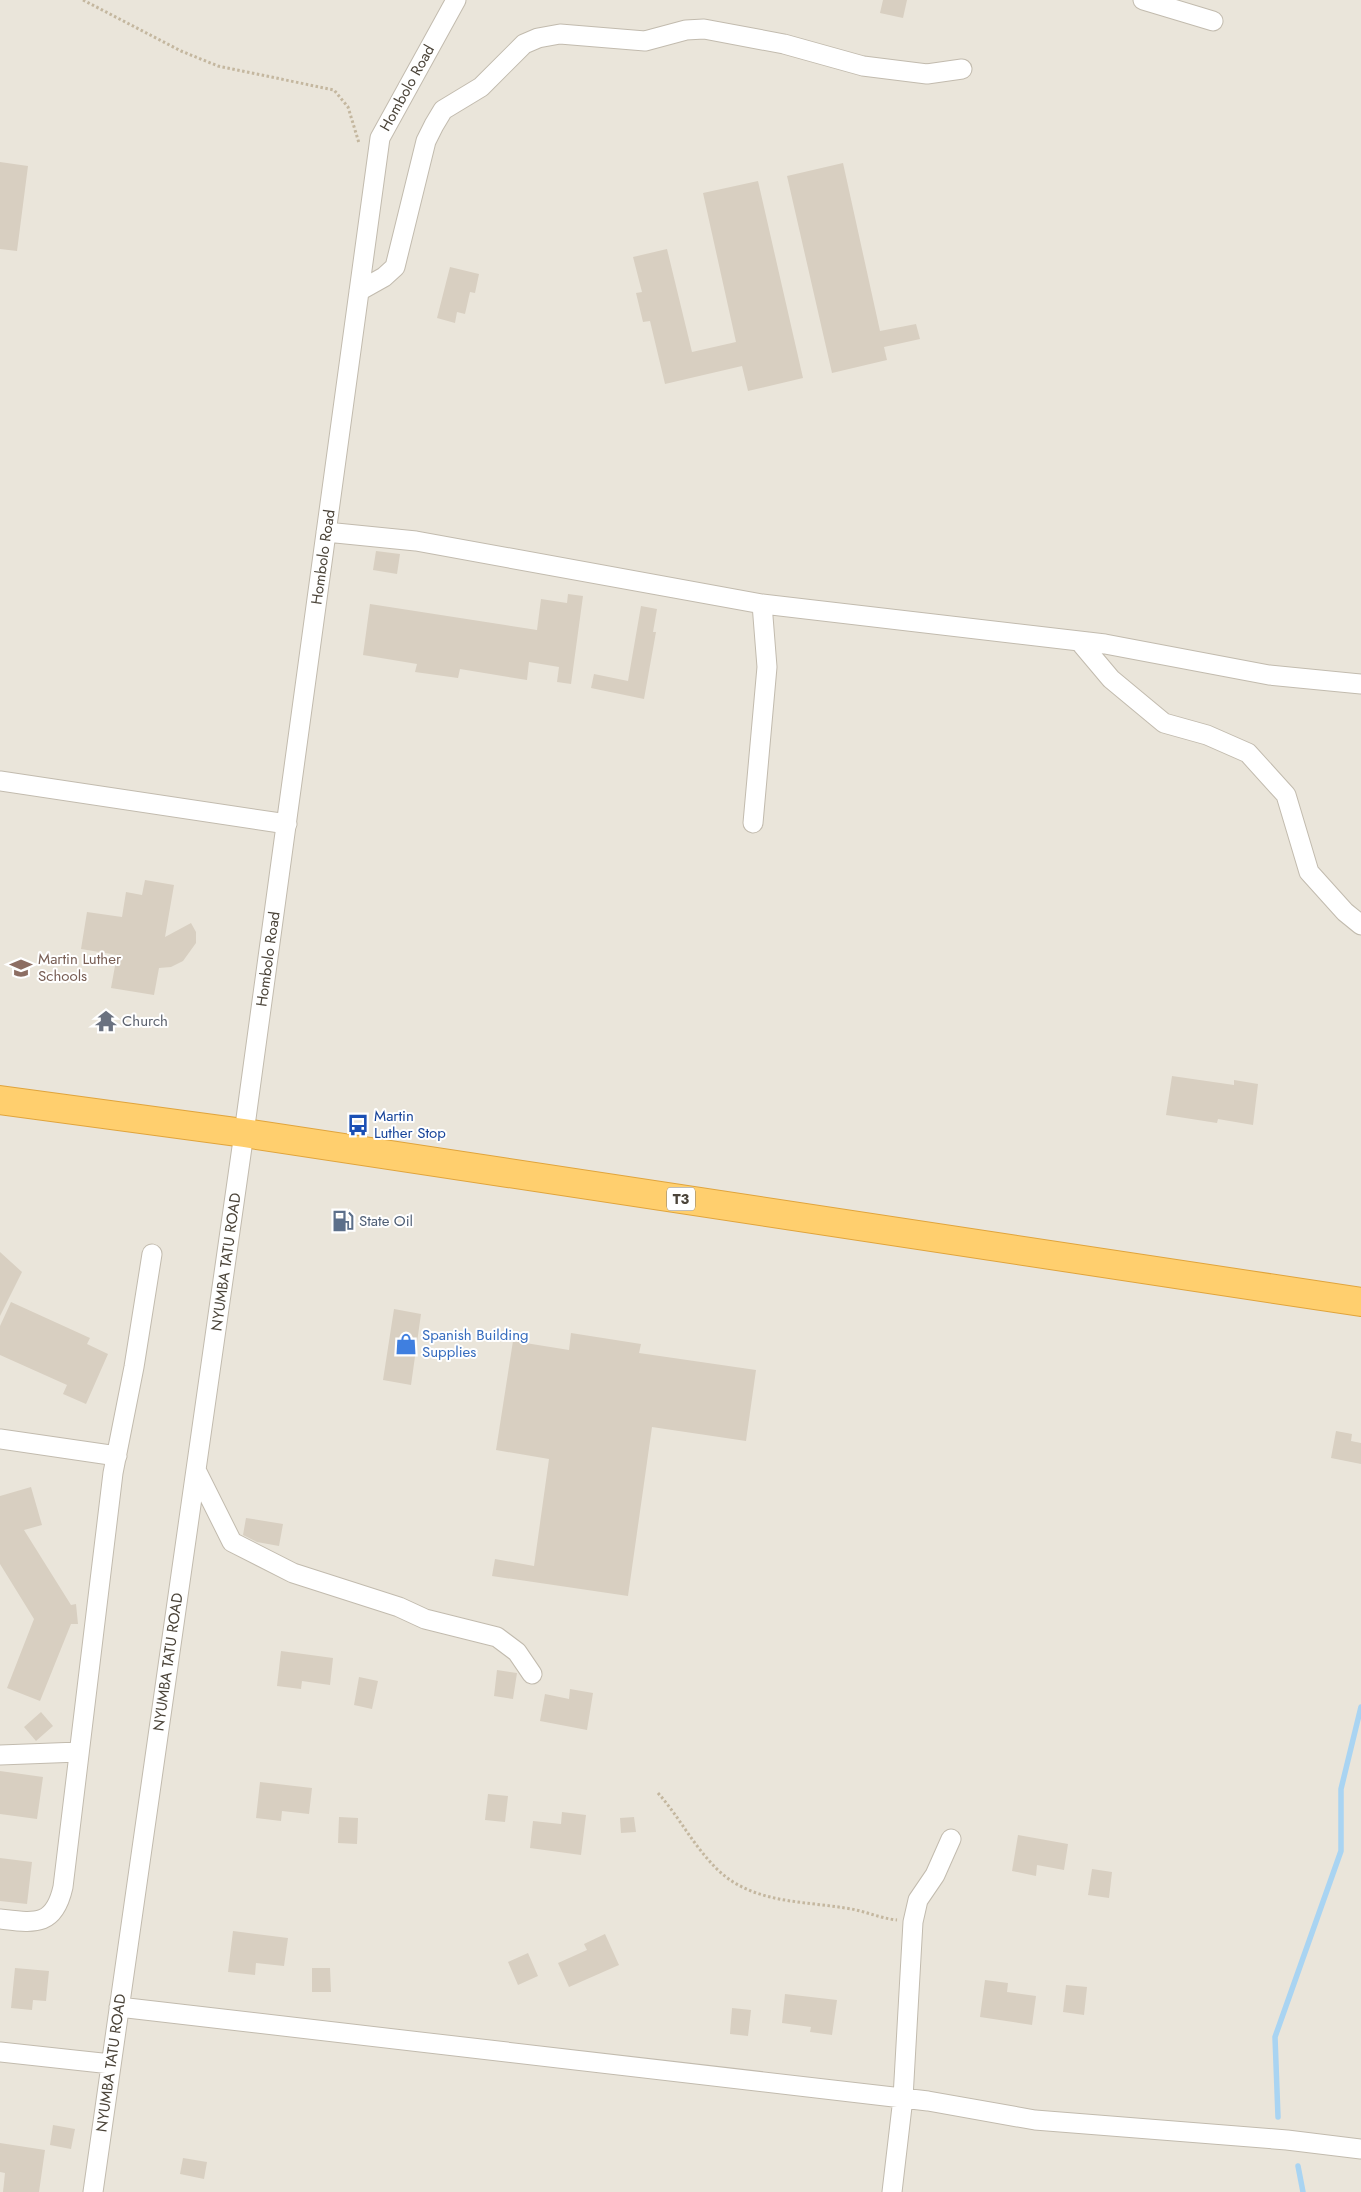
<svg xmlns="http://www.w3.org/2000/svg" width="1361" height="2192" font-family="Jost,sans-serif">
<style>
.residential{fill:#eae5da}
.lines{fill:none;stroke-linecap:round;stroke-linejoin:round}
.stream{stroke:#a9d4f2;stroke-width:5.5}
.building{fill:#d8cfc1}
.minor-casing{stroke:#c2bbae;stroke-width:21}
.highway-casing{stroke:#e0a43c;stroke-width:30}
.path{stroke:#c4b79f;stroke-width:3;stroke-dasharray:2.5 2.5;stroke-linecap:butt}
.minor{stroke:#fff;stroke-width:19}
.highway{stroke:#ffcf6e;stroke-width:28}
.labels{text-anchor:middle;stroke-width:4;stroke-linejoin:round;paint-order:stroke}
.shield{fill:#fff;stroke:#817c74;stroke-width:1}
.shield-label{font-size:14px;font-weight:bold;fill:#4b4439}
.street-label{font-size:15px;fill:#4b4439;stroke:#fff}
.education-label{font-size:15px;fill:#785e54;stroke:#fff;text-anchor:start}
.worship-label{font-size:15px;fill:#5b616d;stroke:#fff;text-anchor:start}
.transit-label{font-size:15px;fill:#164399;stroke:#fff;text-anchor:start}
.service-label{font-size:15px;fill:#4e5e75;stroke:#fff;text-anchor:start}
.shop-label{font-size:15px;fill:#366cbe;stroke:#fff;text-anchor:start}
</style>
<rect width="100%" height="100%" fill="#f6f3ec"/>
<path class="residential" d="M0 0H1361V2192H0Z"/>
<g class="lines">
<path class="stream" d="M1278 2117 1275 2037 1341 1851V1789L1361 1707
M1298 2166 1303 2192"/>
</g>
<path class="building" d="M883 0H907L903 18 880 13Z
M0 162 28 166 17 251 0 249Z
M843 163 880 331 916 324 920 339 884 347 887 360 832 373 787 176Z
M758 181 803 378 748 391 742 366 665 384 650 321 643 322 636 293 642 292 633 257 667 249 692 352 736 342 703 193Z
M450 267 479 274 475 293 470 292 465 314 457 312 455 323 437 318Z
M376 551 400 554 397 574 373 570Z
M568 594 583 596 571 684 557 682 559 667 529 662 527 680 460 669 458 678 415 672 417 664 363 655 370 604 537 630 541 599 567 603Z
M641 606 657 609 653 632H656L644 699 591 688 594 674 628 681Z
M145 880 174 885 165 937 191 923 196 932V943L183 961 171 967 159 968 154 995 111 988 117 955 81 949 87 912 122 917 126 892 142 895Z
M1172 1076 1234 1085V1080L1258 1084 1253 1125 1218 1119 1217 1123 1166 1115Z
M0 1252 22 1272 0 1316Z
M11 1302 90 1338 87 1344 108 1354 86 1404 63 1394 67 1385 0 1355V1326Z
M394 1309 421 1314 411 1385 383 1380Z
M571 1333 641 1344 639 1353 756 1370 746 1441 652 1427 628 1596 492 1576 495 1559 534 1566 549 1459 496 1450 513 1341 569 1350Z
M1336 1431 1352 1434 1351 1441 1361 1443V1464L1331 1458Z
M31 1487 42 1525 24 1530 71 1605 76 1604 78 1624H71L40 1701 7 1688 34 1619 0 1564V1496Z
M246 1518 283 1524 279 1546 257 1542 243 1535Z
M281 1651 333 1658 330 1685 302 1681 301 1689 277 1686Z
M497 1670 517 1673 513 1699 494 1696Z
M359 1677 378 1681 372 1709 354 1705Z
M570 1689 593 1693 587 1730 540 1721 545 1694 569 1699Z
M41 1712 53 1726 36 1741 24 1727Z
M0 1771 43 1777 37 1819 0 1814Z
M260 1782 312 1788 309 1814 282 1811 281 1821 256 1818Z
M488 1794 508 1796 505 1822 485 1820Z
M562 1812 586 1815 581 1855 530 1848 533 1821 561 1824Z
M339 1817 358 1818 357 1844 338 1843Z
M634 1817 636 1832 621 1833 620 1818Z
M1018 1835 1068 1844 1064 1870 1037 1865 1036 1876 1012 1871Z
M0 1858 32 1862 27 1904 0 1901Z
M1092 1869 1112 1872 1109 1898 1088 1895Z
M233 1931 288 1938 284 1966 256 1963 255 1975 228 1972Z
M605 1934 619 1965 569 1987 558 1963 587 1950 584 1944Z
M528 1953 538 1976 518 1985 508 1962Z
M15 1968 49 1971 46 2001 33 2000 32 2010 11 2008Z
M312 1968H330L331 1992H312Z
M985 1980 1008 1983 1007 1992 1036 1996 1032 2025 980 2017Z
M1066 1985 1087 1987 1084 2015 1063 2012Z
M785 1994 837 2000 832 2035 810 2032 811 2027 782 2023Z
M732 2008 751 2010 748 2036 730 2034Z
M53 2125 75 2129 71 2149 50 2145Z
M0 2143 45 2150 39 2192H3L5 2173 0 2172Z
M183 2158 207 2162 204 2179 180 2174Z"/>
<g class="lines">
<g class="minor-casing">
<path id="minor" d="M1143 0 1213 21
M359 291 384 277 395 267 426 141 434 125 443 110 481 87 524 44 538 38 560 34 645 41 686 30 704 29 784 44 863 66 927 74 962 69
M326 532 416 541 762 604 1105 644 1269 675 1361 684
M1079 641 1111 679 1164 723 1207 735 1248 753 1286 795 1309 872 1345 912 1361 925
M0 781 287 824
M753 823 767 667 762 604
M0 1439 117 1456
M196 1470 232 1542 293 1573 399 1607 425 1619 497 1637 517 1652 532 1674
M0 1755 79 1752
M0 1919C35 1923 54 1927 63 1887L113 1473 134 1367 152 1254
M119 2007 928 2101 1035 2120 1287 2140 1361 2149
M0 2052 111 2064
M93 2192 244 1133 380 138 456 0
M892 2192 903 2098 913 1922 918 1900 935 1875 951 1839"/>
</g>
<g class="highway-casing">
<path id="highway" d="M0 1100 244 1133 1361 1302"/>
</g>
<path class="path" d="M83 0 181 51 218 66 334 90 348 107 359 143
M658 1793C681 1819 693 1846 719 1871 753 1903 802 1901 845 1908 863 1910 878 1918 897 1920"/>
<use href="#minor" class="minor"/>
<use href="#highway" class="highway"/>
</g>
<defs>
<g id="school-bare" transform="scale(1.725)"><path d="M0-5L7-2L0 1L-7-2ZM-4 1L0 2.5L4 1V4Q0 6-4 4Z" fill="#8d6e63" stroke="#fff" stroke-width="2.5" paint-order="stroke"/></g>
<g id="temple-bare" transform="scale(1.725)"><path d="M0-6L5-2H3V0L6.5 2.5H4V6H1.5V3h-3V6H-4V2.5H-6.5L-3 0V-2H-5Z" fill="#6b7280" stroke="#fff" stroke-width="2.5" paint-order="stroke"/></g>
<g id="bus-bare" transform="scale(1.725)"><path d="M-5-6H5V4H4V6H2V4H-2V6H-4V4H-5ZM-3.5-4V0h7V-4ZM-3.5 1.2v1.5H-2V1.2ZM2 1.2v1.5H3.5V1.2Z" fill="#1a4fb4" stroke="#fff" stroke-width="2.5" paint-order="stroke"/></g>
<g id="fuel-bare" transform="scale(1.725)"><path d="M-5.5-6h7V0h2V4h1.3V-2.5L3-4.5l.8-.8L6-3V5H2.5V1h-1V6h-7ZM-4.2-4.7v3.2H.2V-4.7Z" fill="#5c6f8a" stroke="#fff" stroke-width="2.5" paint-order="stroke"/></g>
<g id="shop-bare" transform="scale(1.725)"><path d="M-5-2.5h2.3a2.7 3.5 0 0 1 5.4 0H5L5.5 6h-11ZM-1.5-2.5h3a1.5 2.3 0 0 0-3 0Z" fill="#3f7fe0" stroke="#fff" stroke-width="2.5" paint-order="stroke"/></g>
</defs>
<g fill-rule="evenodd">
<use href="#school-bare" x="21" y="968"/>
<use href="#temple-bare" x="106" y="1021"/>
<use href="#bus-bare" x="358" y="1125"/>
<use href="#fuel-bare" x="343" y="1221"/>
<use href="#shop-bare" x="406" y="1344"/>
</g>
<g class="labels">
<rect class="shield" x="667" y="1187.5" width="28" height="23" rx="4"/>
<g class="shield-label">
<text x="681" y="1204">T3</text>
</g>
<g class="street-label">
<text transform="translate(407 88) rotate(-61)" y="5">Hombolo Road</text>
<text transform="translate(323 557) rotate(-82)" y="5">Hombolo Road</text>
<text transform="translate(268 959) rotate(-82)" y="5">Hombolo Road</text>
<text transform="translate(226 1262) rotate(-82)" y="5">NYUMBA TATU ROAD</text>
<text transform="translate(168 1662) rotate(-82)" y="5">NYUMBA TATU ROAD</text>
<text transform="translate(111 2063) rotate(-82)" y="5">NYUMBA TATU ROAD</text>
</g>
<g class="education-label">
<text x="38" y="964">Martin Luther<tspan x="38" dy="17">Schools</tspan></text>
</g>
<g class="worship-label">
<text x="122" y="1026">Church</text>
</g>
<g class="transit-label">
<text x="374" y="1121">Martin<tspan x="374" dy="17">Luther Stop</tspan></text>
</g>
<g class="service-label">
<text x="359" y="1226">State Oil</text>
</g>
<g class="shop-label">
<text x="422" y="1340">Spanish Building<tspan x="422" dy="17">Supplies</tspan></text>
</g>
</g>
</svg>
